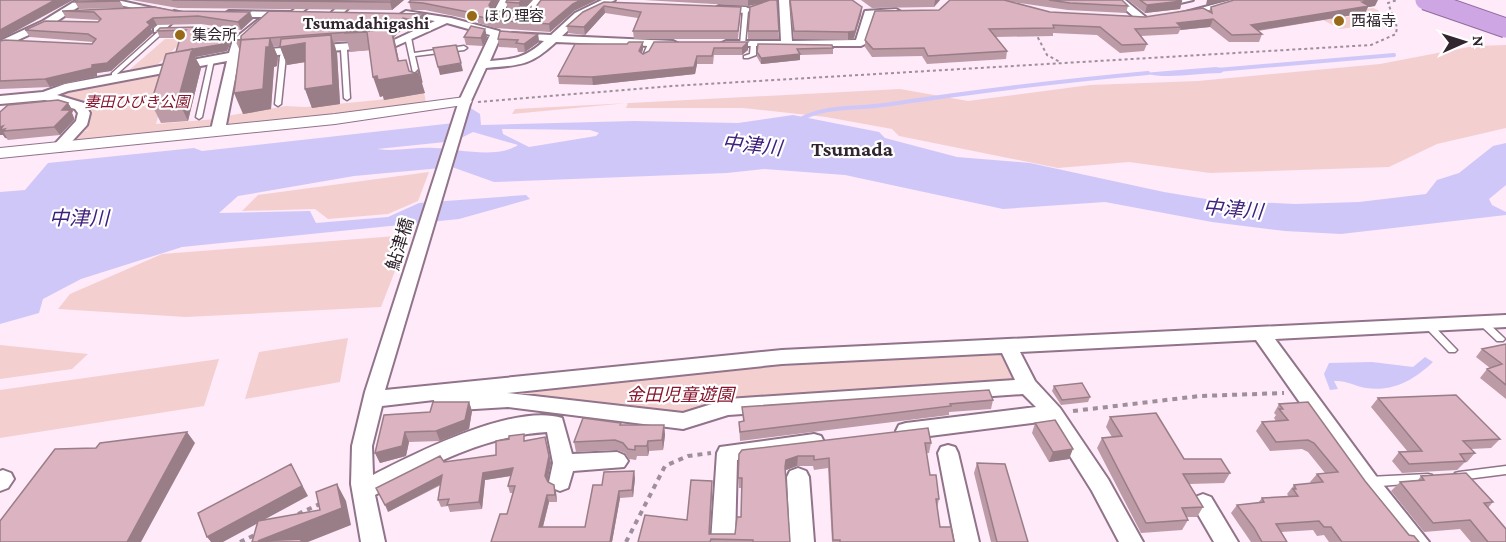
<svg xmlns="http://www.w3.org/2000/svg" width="1506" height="542" font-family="'Crimson Pro','Noto Sans JP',serif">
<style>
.green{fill:#f4cfd0}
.water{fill:#d0c7f9;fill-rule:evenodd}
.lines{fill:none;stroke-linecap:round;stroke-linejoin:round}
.stream{stroke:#d0c7f9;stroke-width:4}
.service-casing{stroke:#91738a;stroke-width:3}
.minor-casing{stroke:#91738a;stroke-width:4}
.tertiary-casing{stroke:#91738a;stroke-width:2}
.path-far1{stroke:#9f8e9b;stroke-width:2;stroke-dasharray:3 3;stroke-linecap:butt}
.path{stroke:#9f8e9b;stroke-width:4;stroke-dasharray:5 5;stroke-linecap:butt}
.service{fill:#fff;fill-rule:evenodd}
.minor{fill:#fff;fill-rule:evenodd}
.tertiary{fill:#fff;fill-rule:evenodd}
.trunk-bridge-casing{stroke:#906ba1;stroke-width:21;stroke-linecap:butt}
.trunk-bridge{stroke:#cfa6e4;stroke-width:19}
.wall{fill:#bc9aa6}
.shaded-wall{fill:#997d87}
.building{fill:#dbb3c1;stroke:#997d87;stroke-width:1.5}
.poi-dot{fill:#976a18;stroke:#fff;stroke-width:2}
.labels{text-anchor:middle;stroke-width:4.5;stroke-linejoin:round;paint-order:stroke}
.far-poi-label{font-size:15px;fill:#31252f;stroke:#fff;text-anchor:start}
.far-park-label{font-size:15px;font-style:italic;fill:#85152e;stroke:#fff}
.far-quarter-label{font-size:18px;font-weight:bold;fill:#31252f;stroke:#fff}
.street-label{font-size:18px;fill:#31252f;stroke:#fff}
.park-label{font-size:18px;font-style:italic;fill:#85152e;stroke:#fff}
.water-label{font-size:20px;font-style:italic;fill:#3f207c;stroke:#fff}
.quarter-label{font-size:21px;font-weight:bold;fill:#31252f;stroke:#fff}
</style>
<rect width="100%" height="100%" fill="#feeaf9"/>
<path class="green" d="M1373 8 1378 10 1385 23 1340 29 1323 20 1366 14 1359 10Z
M165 39H185L154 68 127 72Z
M1506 45V128L1437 144 1389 167 1210 173 1129 162 1058 168 899 136 892 129 826 117 743 108H626L628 103 512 114 515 109 900 89 968 101 1090 85 1198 81 1380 64 1474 46Z
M171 71 156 124 216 119 209 126 66 144 74 133 91 130 78 131 90 119C90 100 69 101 60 95L77 89Z
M424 92 426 103 368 112 226 127 223 124 226 116 286 106 305 107 378 100Z
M429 172 418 201 388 214 328 219 315 209 242 211 258 195Z
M409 235 381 307 186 317 58 309 70 294 162 254Z
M348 338 340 382 245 399 259 352Z
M0 345 88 354 72 369 0 379Z
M1002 352 1009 356 1016 382 681 418 522 396 524 390 681 372Z
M219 359 204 406 0 438V390Z"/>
<path class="water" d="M1216 67 1226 69 1221 73C1195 73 1169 80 1143 73Z
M469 107 480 114 481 125 634 121 738 123 793 115 879 132 885 138 957 157 1030 163 1164 192 1212 200 1295 204 1359 202 1426 194 1437 180 1459 173 1493 146 1506 143V185L1489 199 1492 205 1506 212V215L1341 234 1285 231 1212 222 1105 202 1003 209 845 175 764 169 727 173 494 182 452 167 354 176 238 196 219 213 310 211 316 223 388 217 419 203 526 195 530 199 459 219 182 247 81 279 43 299 39 313 0 324V192L25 190 48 163 194 148 202 151 463 122ZM502 129 590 130 599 133 596 136 529 147 503 134ZM473 132 518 145C496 159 459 149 434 148 415 147 396 152 377 149L455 141Z
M1425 357 1433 362C1414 380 1393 392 1366 388 1355 386 1345 380 1334 381L1338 389 1330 390 1324 374 1329 363 1372 362 1413 367Z"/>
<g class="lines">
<path class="stream" d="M1217 70 1394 55
M799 120C826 105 855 109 884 105 972 92 1059 81 1148 73"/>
<g class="service-casing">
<path id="service" d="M753 7 755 8V10L748 11 745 44 740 45 743 10Z
M161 29 166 30 117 74 116 80H112V73Z
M408 35 411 37 414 53 464 46 467 48 464 50 415 56 421 82 418 84 415 82 405 37Z
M651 42 654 44 648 58 643 59 642 58 648 44Z
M751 43 756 44V55L748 58H744V56L750 54Z
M347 44 350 46 347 50 350 98 347 100 344 98 341 50Z
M286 48 289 50 286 56 281 104 278 106 275 104 280 56 284 49Z
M209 59 214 60 202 117 199 119 196 117Z
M1482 319 1485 320 1503 337 1505 339 1503 341H1497L1479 324 1478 322 1479 320Z
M1428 322 1431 323 1455 348 1457 350 1455 352H1449L1425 327 1424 325 1425 323Z
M1506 466V474L1459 480 1455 479 1454 476 1455 473 1459 472Z
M1428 474 1432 475 1433 478 1432 481 1428 482 1369 487 1365 485 1364 482 1365 479 1369 477Z"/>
</g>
<g class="minor-casing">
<path id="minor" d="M77 0H89L51 25 0 48V41L43 21Z
M96 0H117L166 11 161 14Z
M307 0H318L295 17H229L224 14 229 11 291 12Z
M346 0H357L340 16H332V12Z
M500 0H510L504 11 521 13 533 0H544L523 20 494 15 493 13Z
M602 0H615L583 17 562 36 673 41 679 44 673 47 556 42C530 66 521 65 486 68L471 101 385 390 782 350 1506 315V327L1275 339 1376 476 1429 542H1403L1360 488 1256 340 1020 352 1035 381 1060 408 1108 479 1143 542H1119L1092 491 1048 421 906 439 899 437 896 431 899 425 906 423 1036 407 1023 394 728 415 683 429 508 407 442 411 435 408 434 400 382 406 372 446 373 475C416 453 514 403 562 418L572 454 617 452 624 455 628 461 624 467 573 471 568 488 560 491 552 488 549 482 553 463 547 432C483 436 430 465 375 495L385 542H361L351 484 352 446 365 392 459 101 490 35 447 23 396 46 239 58 225 130 218 134 211 130 227 61 68 91 57 95 84 103 90 113 87 125 64 150 59 151 52 147 76 121 78 113 75 109 45 100 0 104V96L43 92 65 84 229 53 233 40 258 20 263 23 242 43 241 51 394 40 435 21 402 16 401 14 406 11 451 18 499 31 500 38 490 61C515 59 525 58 544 41L512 37V33L551 35 575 13ZM1002 353 1015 380 728 399 683 413 507 393 782 364Z
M779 0H789L792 41 856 40 865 11 896 9 901 12 896 15 873 16 867 43 861 46H722L720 44 726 41H781Z
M1114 0H1125L1148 19 1139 21Z
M1176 0H1193L1176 4Z
M1231 0H1249L1183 17 1178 14Z
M719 6 746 7 751 10 746 13 715 11 714 9Z
M174 11 183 13 162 32H154V28Z
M814 434 821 436 824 442 821 448 737 460 735 542H711L717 453 720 447Z
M948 445 955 447 958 453 979 542H955L938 453 941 447Z
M798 468 806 471 809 477 814 542H790L787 477 790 471Z
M3 470 11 473 14 479 8 488 0 491V471Z
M1203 494 1211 497 1238 542H1214L1192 504 1195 497Z"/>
</g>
<g class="tertiary-casing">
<path id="tertiary" d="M465 97 472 101 470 104 335 124 0 158V148L335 114Z"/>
</g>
<path class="path-far1" d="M1035 32 1047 55 1060 62
M478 102 672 86 1371 45 1396 34 1397 27 1388 3 1397 0"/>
<path class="path" d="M1073 411 1200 396 1284 393
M298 514 322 503
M240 542 257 534
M626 542 665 466 688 456 711 453"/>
<use href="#service" class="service"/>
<use href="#minor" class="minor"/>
<use href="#tertiary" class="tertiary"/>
<g class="trunk-bridge-casing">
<path id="trunk-bridge" d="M1425 0 1506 28"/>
</g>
<use href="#trunk-bridge" class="trunk-bridge"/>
</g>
<path class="wall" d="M132 0H404L392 10 178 8Z
M499 0 492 10 521 15 531 7 532 12 574 11 550 32 495 28 478 23V21L425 10H411L409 2Z
M532 0 520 11 508 9 506 2Z
M644 0H777L779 39H748V31L760 3 748 6Z
M789 0H852L862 7 861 15 854 38 848 40 794 39Z
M861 0H940L934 7 872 8Z
M950 0H1122L1128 6 1126 13 1068 10 1012 2 1050 12 1145 17 1209 11 1211 7 1375 6 1368 7 1365 13 1258 31 1262 34 1259 42H1229L1210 27 1180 30 1178 34 1141 36 1147 44 1144 51 1120 53 1097 35 1053 33V36L995 37 1007 51 1006 59 927 64 922 56 872 57 865 47V40L939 10Z
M1128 0H1179L1182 1 1180 9 1145 13Z
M120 1 124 8 79 9 75 2Z
M604 2 741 7 738 39H634L633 31 638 18 605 13 585 35 568 33 567 26Z
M62 11H175L253 19 241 30 201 24 157 25 151 29 153 33 111 71 97 73V76L50 87 0 89V41L92 44 93 42 30 37 25 30 98 22 99 21 98 20 66 18Z
M426 14 428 22 414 28 406 26 394 37 399 61 409 71 425 93 384 100 383 96 380 97 370 50 350 52 347 41 334 42 337 53 340 104 312 108 305 89V62L287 65 280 46H273L278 57 277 66 274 67 271 109 243 114 240 51 235 40Z
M198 27 232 39 227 51 195 57 201 68 188 121 161 123 151 103 176 52 180 38H160L157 31Z
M485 29 487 37 483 46 466 45 464 37Z
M538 34 539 42 525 52H518L517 48 499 47 498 39Z
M748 42V50L742 55H714L713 64H697L695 74 593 85 559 84 558 76 643 49 642 53 643 54Z
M758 44 833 48V54L800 55V60L761 64 757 57Z
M68 103 73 111 72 113 74 118V120L60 135 8 140 3 135H0V112Z
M1506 344V399L1480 378 1487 369 1490 368 1476 357 1482 349Z
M1054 386 1090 397 1088 402 1061 405 1052 391Z
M1378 398 1500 439 1491 448 1471 449 1475 453 1467 462 1464 463 1457 470 1402 473 1392 461 1399 452H1408L1371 407Z
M993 400 991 409 949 412V415L740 441 739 422 743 421 742 407Z
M469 402 472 411 469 429 440 441 409 442 406 456 380 463 375 453 430 412Z
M1279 404 1365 481 1409 535 1419 542H1329L1324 535 1317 536 1313 530 1281 532 1287 542H1251L1231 513 1237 505 1258 503 1262 498 1287 497 1288 495 1287 494 1294 485 1311 483 1310 482 1317 474 1325 473 1308 452 1302 449 1270 451 1256 431 1262 422 1276 421 1274 418 1276 415 1274 413Z
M1110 417 1184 459 1230 473 1224 483 1189 484 1203 507 1197 517H1186L1188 520 1182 530 1141 533 1097 448 1102 438 1112 437 1106 427Z
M621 423V425H664L665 435 663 450 649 451 648 456H637L636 460 629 459 625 453 617 450 576 452 574 442Z
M1035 423 1069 459 1049 462 1032 433Z
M526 440 551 463 547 481 556 492 557 502H549L543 527H585L602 485 635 478 633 497 620 498 612 542H491L507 514 513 493H510L508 486 511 476 485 480 482 509 450 512 448 506 441 507 438 500 441 485 388 512 444 462 496 455Z
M931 443 929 453H926L930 475 939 499 937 508 940 527 954 542H832L828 468 814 470 813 466H797L786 470 785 473 790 542H638L687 520 712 481V491L710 534H735L741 517 742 488H739L738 478 742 450Z
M977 463 1028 542H991L974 473Z
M1421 476 1493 502 1488 508 1506 542H1471L1460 529 1424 532 1391 491 1400 482 1418 480Z"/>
<path class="shaded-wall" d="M55 0H73L0 40V30Z
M393 0H404L392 10 390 2Z
M492 0H499L491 12 489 5Z
M522 0H532L520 11 519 3Z
M581 0H597L574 11 550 32 549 24 573 4Z
M748 0H777L748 6Z
M935 0H940L934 7Z
M1207 0H1231L1206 5Z
M1372 0H1378L1375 6 1368 7 1365 13 1248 32 1251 25Z
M1182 1 1180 9 1145 13 1147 5Z
M604 6 605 13 585 35 584 27Z
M862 7 861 15 854 38 848 40V32Z
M250 12 253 19 241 30 238 22Z
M426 14 428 22 414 28 412 20Z
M153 18 157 25 151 29 153 33 111 71 97 73V76L50 87 45 79 92 65Z
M403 18 406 26 394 37 402 76 419 73 425 93 384 100 383 96 380 97 373 77 398 61 391 30Z
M1213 19 1210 27 1180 30 1181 27 1177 23Z
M485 29 487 37 483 46 481 38Z
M229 32 232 39 227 51 195 57 201 68 188 121 178 100 192 49Z
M538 34 539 42 525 52 524 44Z
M331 35 337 53 340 104 312 108 305 89Z
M270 38 278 57 277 66 274 67 271 109 243 114 234 93 266 47Z
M643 42V49L640 58 639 51Z
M748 42V50L742 55V48Z
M305 43 312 61 287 65 280 47Z
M800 54V60L761 64V58Z
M697 56V64L695 74 593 85 592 77Z
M461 63 463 71 440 75 438 67Z
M68 103 73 111 72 113 74 118V120L60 135 54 127 62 110Z
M3 126 6 131H3L7 138H5L3 135H0V127Z
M469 402 472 411 469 429 440 441 436 431Z
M664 425 665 435 663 450 662 440Z
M187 432 195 443 141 542H127Z
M405 432 409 442 406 456 380 463 375 453Z
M648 441 649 451 648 456 647 446Z
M547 444 551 463 547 483 545 476Z
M1073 449 1069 459 1049 462 1053 452Z
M798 456 797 466 786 470 785 477 786 460Z
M291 464 308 496 223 542H211L207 537Z
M513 468 516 475 485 480 482 509 479 502 483 473Z
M634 471 635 478 633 497 632 490Z
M442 475 445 482 388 512 385 505Z
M712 481V491L709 542V534Z
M337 484 346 501 351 525 308 542H259L258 541 342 508Z
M554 485 556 492 557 502 555 495Z
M619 491 620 498 612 542H610Z
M547 495 549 502 541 534 539 527Z"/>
<path class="building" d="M0 0H55L0 30Z
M78 0H118L120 1 75 2Z
M172 0H393L390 2Z
M411 0H492L489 5 492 10 521 15 531 7 530 15 541 0H581L573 4 549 24 494 20 477 16 478 14 423 3 409 2Z
M507 0H522L519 3 506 2Z
M770 0H777L779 31H748L750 7Z
M790 0H852L862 7 855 31 848 32 794 31Z
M950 0H1004L1050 12 1145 17 1203 8 1212 13 1211 7 1234 0H1372L1362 2 1369 6 1251 25 1262 34 1232 35 1213 19 1177 23 1181 27 1135 29 1147 44 1122 45 1100 27 1053 25 1054 28 989 29 1007 51 928 56 924 48 873 49 865 40 875 11 939 10Z
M1049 0H1122L1128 6 1070 3Z
M1140 0H1179L1182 1 1147 5Z
M604 2 741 7 738 31H633L641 12 604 6 584 27 567 26 583 12Z
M154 7 175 11 250 12 238 22 198 16 153 18 147 22 150 25 107 63 92 65V68L45 79 0 81V41L5 40 92 44 96 39 88 34 25 30 45 21 98 22 101 19 94 12 62 11Z
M269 11 426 14 412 20 403 18 391 29 241 40V36Z
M471 26 485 29 481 38 464 37Z
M198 27 229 32 224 44 176 52 181 35 186 30 157 31 160 28Z
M391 29 398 61 406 60 409 71 415 73 418 70 419 73 378 80 377 76 373 77 367 32 344 33Z
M500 31 538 34 524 44 516 43 518 40 498 39Z
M331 35 333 85 305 89V43L280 47 281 39Z
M270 38 269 47H266L263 89 234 93 241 40H235Z
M629 42H643L639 51 643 54 649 51 654 42H748L742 48H714L712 56H697L694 67 592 77 558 76 575 44H627Z
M758 44 832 45 833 48 797 49 800 54 761 58 757 52Z
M456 45 461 63 438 67 433 48Z
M192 49 178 100 151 103 166 54Z
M58 100 68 103 62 110H70L69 112 54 127 3 131 5 129 0 130 3 126 0 127V112L8 105Z
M1506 344V385L1487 369 1502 364 1482 349Z
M1082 383 1090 397 1062 400 1054 386Z
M989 390 993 400 950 404 951 406 740 432 739 422 744 421 742 407Z
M1456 395 1500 439 1463 441 1475 453 1460 454 1465 461 1409 464 1399 452 1422 451 1378 398Z
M433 402H469L465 420 436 431 405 432 402 446 375 453 384 415 430 412Z
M1308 402 1365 481 1409 535 1414 536 1419 542H1342L1331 527H1324L1319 521 1276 524 1287 542H1262L1254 528 1237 505 1264 502 1262 498 1298 496 1293 489H1296L1294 485 1323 482 1317 474 1338 472 1314 443 1308 440 1276 442 1262 422 1288 420 1279 409H1283L1279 404Z
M1156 413 1184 459H1221L1230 473 1183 474 1203 507 1182 508 1188 520 1146 523 1102 438 1122 436 1110 417Z
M583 418 621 423 620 425H664L662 440 648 441 647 446H635V450L628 449 623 443 615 440 574 442Z
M1055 420 1073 449 1053 452 1035 423Z
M928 428 931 443H925L930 475H936L939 499H936L940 527H951L954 542H840V540H833L829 458 814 460V456H798L786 460 785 467 790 542H753V540L711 539 710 542H638L645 515 687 520 691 480 712 481 709 534H735L737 517H741L742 478H738L739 454 742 450Z
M187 432 127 542H0V521L55 449 96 448 100 443Z
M524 434V441L545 437 549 456 545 476 548 482 554 485 555 495H547L539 527H585L593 485H602L604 472 634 471 632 490 619 491 610 542H491L500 514H507L515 486H508L513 468 483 473 479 502 447 505 449 499 438 500 442 475 385 505 376 488 440 456 444 462 496 455V441L509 439V436Z
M977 463 1005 464 1028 542H997Z
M291 464 302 486 207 537 198 513Z
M1466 473 1493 502 1484 503 1506 529V542H1488L1470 520 1433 523 1400 482 1424 480 1421 476Z
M337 484 342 508 258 541 301 539V542H252L258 521 320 510 316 492Z"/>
<g class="poi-dot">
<circle cx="472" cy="16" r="6"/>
<circle cx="1339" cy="21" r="6"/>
<circle cx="180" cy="35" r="6"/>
</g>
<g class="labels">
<g class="far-poi-label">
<text x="484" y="21">ほり理容</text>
<text x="1351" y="26">西福寺</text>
<text x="192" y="40">集会所</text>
</g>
<g class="far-park-label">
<text x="137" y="107">妻田ひびき公園</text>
</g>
<g class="far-quarter-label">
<text x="366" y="29">Tsumadahigashi</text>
</g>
<g class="street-label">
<text transform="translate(400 244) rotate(-73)" y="6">鮎津橋</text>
</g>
<g class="park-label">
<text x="680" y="401">金田児童遊園</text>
</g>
<g class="water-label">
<text transform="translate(752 145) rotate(6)" y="7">中津川</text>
<text transform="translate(1233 209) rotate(5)" y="7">中津川</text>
<text x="79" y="225">中津川</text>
</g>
<g class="quarter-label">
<text x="852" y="156">Tsumada</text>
</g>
</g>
<g transform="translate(1464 42) rotate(87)" stroke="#ffffff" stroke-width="4.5" paint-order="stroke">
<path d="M0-4.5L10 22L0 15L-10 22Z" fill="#31252f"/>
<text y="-9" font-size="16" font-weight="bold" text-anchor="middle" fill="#31252f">N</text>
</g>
</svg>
